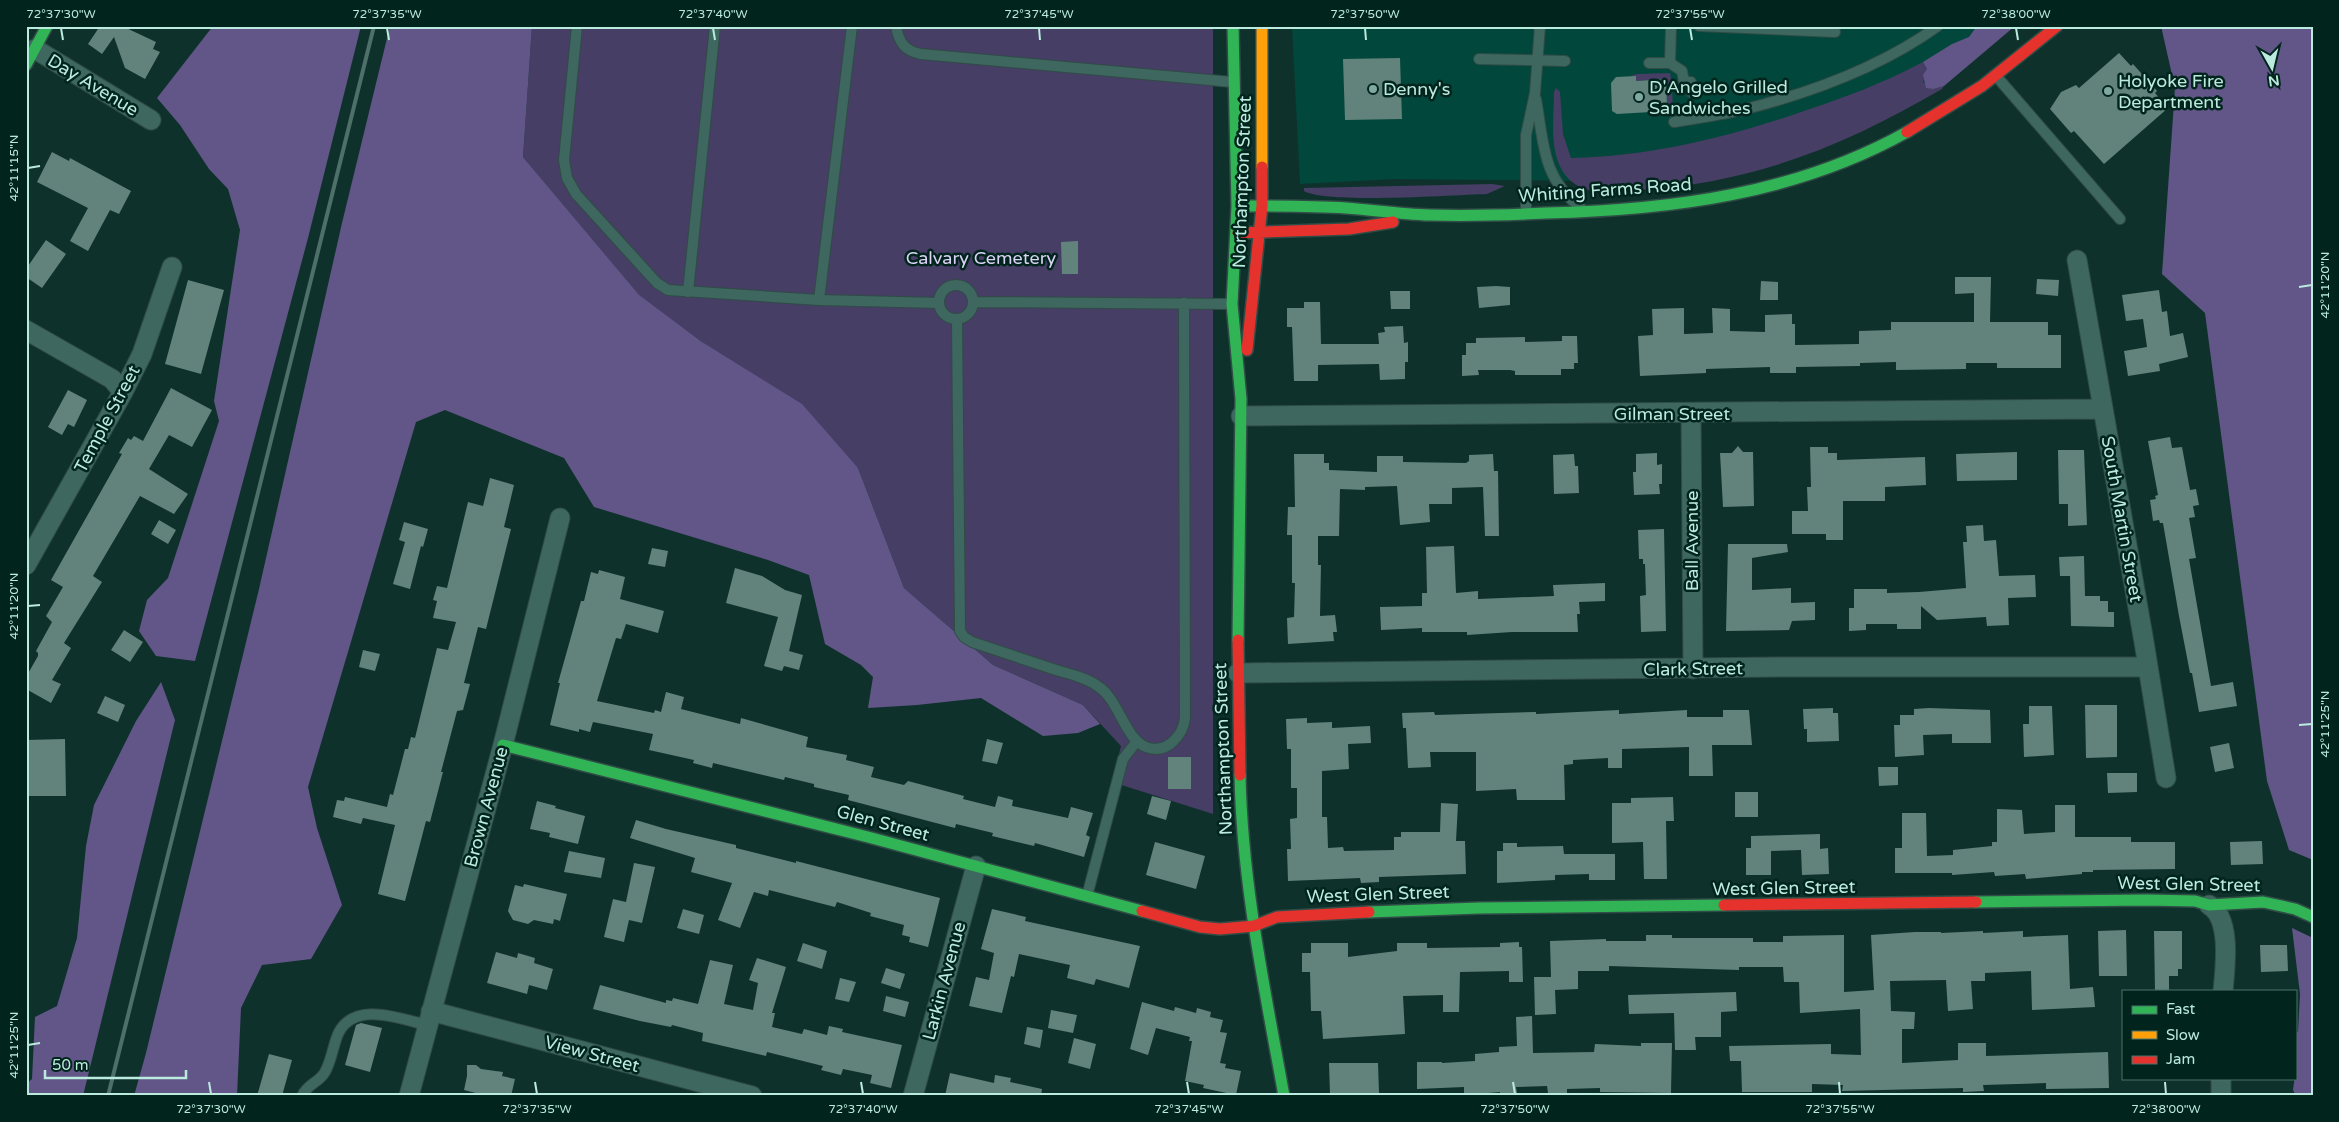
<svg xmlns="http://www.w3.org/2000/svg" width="2339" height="1122" font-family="'Varela Round',sans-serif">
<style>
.built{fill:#02473c}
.green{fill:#463e65}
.forest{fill:#625688}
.building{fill:#62837c}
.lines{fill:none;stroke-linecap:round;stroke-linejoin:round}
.lane-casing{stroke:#304c46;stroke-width:12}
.street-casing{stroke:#304c46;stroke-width:21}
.fast-casing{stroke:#304c46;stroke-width:14}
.slow-casing{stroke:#304c46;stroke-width:14}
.jam-casing{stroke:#304c46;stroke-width:14}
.lane{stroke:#3e6760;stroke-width:10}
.street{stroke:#3e6760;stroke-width:19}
.fast{stroke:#30b455;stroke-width:11}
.slow{stroke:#ff9f0a;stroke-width:11}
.jam{stroke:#e5322d;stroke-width:11}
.rail{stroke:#4f6f69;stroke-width:4}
.ticks{fill:none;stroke:#bbeade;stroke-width:2}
.poi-dot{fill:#7fa9a0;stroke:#01241d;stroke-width:2}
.labels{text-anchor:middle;stroke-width:5;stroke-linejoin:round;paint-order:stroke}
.poi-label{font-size:18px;fill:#bbeade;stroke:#01241d;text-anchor:start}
.street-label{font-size:18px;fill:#bbeade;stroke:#01241d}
.park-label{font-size:18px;fill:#dbd2f5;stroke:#01241d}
.neatline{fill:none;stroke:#bbeade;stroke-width:2}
.ticks-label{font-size:12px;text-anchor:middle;fill:#bbeade}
</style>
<rect width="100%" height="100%" fill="#0f312c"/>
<path class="built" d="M1292 26H2000L1897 105 1588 181 1395 179 1300 184Z"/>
<path class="green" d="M532 26H1213V814L1112 782 1121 746 1083 705 993 665 904 588 858 468 702 342 639 296 523 157Z
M1923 62 1927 69 1923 82 1934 89 1944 86 1942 89C1842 147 1754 183 1637 190 1611 191 1585 198 1566 176 1548 154 1554 118 1554 92L1556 88 1560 92 1563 134 1571 158C1651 156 1725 138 1801 112 1843 98 1884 83 1923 62Z
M1670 73 1672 84H1666V79L1636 81V76H1630L1637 74Z
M1666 88H1672L1673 109 1670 113H1656V106H1667Z
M1492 184 1505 186 1487 194C1455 195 1324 204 1304 191V188Z"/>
<path class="forest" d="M213 26H361L308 238 195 661 156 656 139 631 147 600 168 578 219 421 214 401 240 230 228 189 209 169 180 125 157 98Z
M390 26H532L523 157 639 295 702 342 802 404 858 468 904 588 993 665 1083 705 1100 724 1078 733 1043 736 981 698 917 705 868 708 873 677 861 665 825 644 809 575 768 560 594 507 564 458 445 410 416 422 308 787 317 828 342 905 311 959 262 965 241 1008 237 1096H134L146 1053 259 589 342 223Z
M1977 26H2015L1944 86 1934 89 1926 88 1923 75 1927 69 1923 62 1952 44 1969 37Z
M2161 26H2313V860L2289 850 2267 781 2205 313 2162 274 2175 88Z
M161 682 175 720 83 1096H26V1084L32 1079 35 1017 57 1006 77 938 86 846 94 805 136 721Z
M2292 928 2313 938V1096H2296L2293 1090 2297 1060 2295 1033 2298 1032 2300 994Z"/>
<path class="building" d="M100 26H122L156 42 153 49 160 52 145 79 125 68 114 37 102 54 88 44Z
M2119 53 2131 66 2133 64 2157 91 2155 93 2168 108 2104 164 2074 131 2071 133 2050 109 2061 92 2076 85 2079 88Z
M1400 58 1402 119 1345 120 1343 59Z
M1636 76V81L1666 79 1667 106 1651 107V112L1617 114 1612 111 1611 83 1616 77Z
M52 152 69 161 70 158 131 191 119 214 110 210 88 251 70 241 88 208 37 182Z
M46 240 66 254 42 288 26 277V269Z
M1078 241V274H1062L1061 242Z
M1955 277H1991L1990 322H2048V335H2061V368H1997V363H1966V369L1896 370V362L1860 363V366L1796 367V373H1770V367L1706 369V373L1640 376 1638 336 1653 335 1652 309 1684 308V334L1713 333 1712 308 1730 309V331L1765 332V315L1792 314V324H1795V345L1859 344V331L1891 330V322H1974V293L1955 294Z
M2037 279 2059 280 2058 296 2036 294Z
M188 280 224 290 201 374 165 364Z
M1761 281 1778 282V300H1760Z
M1496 286 1510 287V305L1479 308 1477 287Z
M2159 290 2162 312 2167 311 2170 336 2183 333 2188 357 2159 364 2160 371 2128 376 2124 351 2147 347 2143 319 2126 321 2122 295Z
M1390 291H1410V309H1391Z
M1304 302H1320L1321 344H1379L1378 333 1385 332 1384 327 1403 326 1404 343 1408 342V362H1405V379L1380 380 1379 364 1318 365V381H1294L1292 327H1287V308H1304Z
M1562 336H1577L1578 363H1574V369H1561V375H1515V371L1510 370H1478L1479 375 1462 376V355H1466V343H1476V338L1525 337V342L1562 341Z
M171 388 212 410 192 447 169 435 149 469 188 494 174 514 140 496 93 576 102 582 64 643 71 648 52 680 61 684 51 703 26 689V677L38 656V653L36 651 52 622 46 616 63 587 51 580 122 454 119 453 128 438 131 440 134 436 143 441Z
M68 390 87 400 74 427 68 424 62 435 48 427Z
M2170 437 2172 448 2182 447 2190 490 2196 489 2199 505 2193 506 2195 517 2189 518 2196 558 2189 559 2211 686 2233 682 2237 706 2199 712 2192 673H2190L2179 616 2163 523H2160L2159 520 2153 521 2150 500 2156 499 2155 496 2158 495 2148 441Z
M1738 446 1743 452H1753L1754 506 1723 507 1720 453H1732Z
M1810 447H1828V453H1837V460L1925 457 1926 485 1885 487V501H1843V540H1826V534H1792V511H1808L1807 487H1811Z
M2058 450H2084L2087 525 2068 526V504H2059Z
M2017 452V480L1957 481 1956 454Z
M1657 453V465L1662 464V484H1659L1660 494 1634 495 1633 472H1636V454Z
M1294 454H1324V463H1329V470L1377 472V456H1403V462L1466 463 1469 461V455L1493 454 1494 471H1498L1499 536H1485L1483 487 1452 488V504H1429L1430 522 1400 525 1397 486 1365 487V490L1340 489 1339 536H1318V565H1321L1320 616 1335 615 1337 632H1333L1334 641 1288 644 1287 618 1294 617 1295 583H1292V535H1287L1288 507H1295Z
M1574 454 1575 466H1578L1579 493 1554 494 1553 455Z
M490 478 514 485 504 527 511 529 486 629 478 627 464 683 470 684 463 710 457 711 441 772H443L430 822 426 821 405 901 378 894 395 825 363 818 361 824 333 817 337 800 344 801 345 797 387 807 390 794 393 795 405 749H408L411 737 415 738 437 648 448 650 456 622 433 618 437 601 433 600 437 586 447 588 468 502 483 506Z
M159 520 176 530 168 544 151 534Z
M404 522 428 529 423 547 421 546 410 589 393 584 405 542 399 540Z
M1983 525 1984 541 1996 540 1999 576 2035 575 2036 597 2008 598 2009 625 1987 626 1986 617 1937 620 1921 606V629H1897V624H1866V630L1849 631V608H1854V589H1887V593L1919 592 1966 588 1963 542H1967L1966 526Z
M1664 529 1666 631 1641 632 1640 596 1646 595 1645 564H1643V559H1639L1638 530Z
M1728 544H1787L1788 552 1752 558V590L1791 588V603L1815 602V620L1792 621 1789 630 1726 631Z
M1454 546 1456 593 1478 591V599L1554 596 1553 585 1605 583V601L1579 602 1580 614H1577L1578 632H1512L1467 635V632H1422V628L1381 630 1380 607 1422 606V593H1427L1426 547Z
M652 548 668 551 665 567 648 564Z
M2084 556 2085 596H2100V601H2108V612H2114V627L2071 626 2070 576H2060L2059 557Z
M735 568 762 576 785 590 802 595 789 651 803 655 799 670 784 666 782 671 764 666 778 617 726 603Z
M599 570 625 577 620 599 664 611 658 633 626 624 621 639 616 638 597 701 654 713 655 710 661 712 666 692 684 697 681 709 740 724 741 718 808 737 806 747 847 755 846 760 874 767 871 777 904 785 908 781 964 796 963 799 995 807 998 796 1013 800 1012 806 1068 818 1071 807 1093 813 1086 835 1090 837 1084 857 1035 843 1034 846 992 836 993 833 956 824 955 828 871 806 848 800 849 795 814 787V784L785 777 784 780 713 763 712 768 693 763 694 760 649 750 653 734 593 722 590 732 579 729V732L550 725 560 683H558L581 601H584L591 572 598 574Z
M124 630 143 642 130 662 111 650Z
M363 650 380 654 375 671 359 667Z
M105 696 125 705 118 722 97 713Z
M2085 705H2117V757L2086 758Z
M2029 706H2052L2054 755 2024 757 2023 724H2029Z
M1833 708V713H1838L1839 741 1807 742V729H1804L1803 709Z
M1929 708 1990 710 1991 743H1952V734L1923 735 1924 755 1895 757 1894 725H1900V715H1914V709Z
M1619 710V714L1687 710V717H1723V710H1749L1752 745H1712L1713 776H1689V747L1622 749V768H1608V758L1573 760V764L1564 765 1565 800H1517L1516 789 1476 791V752H1430L1431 767 1408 768 1406 728H1403L1402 713 1434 712 1435 715 1536 712V714Z
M1307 718V723L1332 722V728L1370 726 1371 743 1348 744 1349 769 1322 771V817H1327L1328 848 1343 847 1344 851 1394 850V837H1401V832H1440L1441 803 1458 804 1456 841H1465L1466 874 1379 877V882L1361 883 1360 878 1288 881 1287 849H1291L1290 819 1297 818V788H1291V749H1287L1286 719Z
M65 739 66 796H26V740Z
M987 739 1003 743 997 764 982 761Z
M2229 743 2234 768 2215 772 2210 747Z
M1168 757H1191V789H1168Z
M1878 767H1898V785L1879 786Z
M2107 773H2137V792L2108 793Z
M1735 792H1758V817H1735Z
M1152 796 1171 801 1166 820 1147 814Z
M1673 797 1674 821H1666L1667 879H1644L1643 842 1612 843V803H1631V798Z
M537 801 556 806 555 808 585 816 578 844 549 837 550 833 530 829Z
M2055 805H2075V837H2131V842H2175V869L2093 870V872H2082V874L2026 879 2025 874 1995 876 1994 872 1952 875V873H1895V848H1902V813H1926L1927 856 1953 855V850L1992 846V842H1997V809L2022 810 2024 834 2055 832Z
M636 820 666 829 736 845V848L796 863V861L940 898 928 947 909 942 910 937 902 935 904 925 870 916 871 913 837 902 835 907 769 890 768 896 754 892 740 928 718 920 732 883 691 872 695 858 630 838Z
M1820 834V849L1828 848 1829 874 1802 875 1801 850 1771 851V875H1746V848H1751V836Z
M2262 841 2263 864 2231 865 2230 842Z
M1155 842 1205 856 1196 889 1146 875Z
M1503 843H1517V847L1563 846 1564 854H1615V880H1589V874L1555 875V880L1497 883V851H1503Z
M569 851 605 858 601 878 564 872Z
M634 863 655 867 642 923 629 920 624 942 604 937 613 899 626 902Z
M524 884 567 894 560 921 554 919 553 924 534 920 528 924 513 920 508 911 515 885 523 887Z
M683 909 704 915 699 934 677 928Z
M992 909 1026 917 1025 921 1140 946 1129 988 1096 979 1094 985 1067 978 1070 965 1019 954 1014 977 1011 976 1002 1013 969 1006 976 977 989 980 994 953 981 949Z
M2126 930 2127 976H2099L2098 931Z
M1983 931V933L2023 931V937L2068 935 2070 989 2093 987 2095 1007 2032 1010 2031 971 1985 973V981H1971L1973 1009 1948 1011 1946 980 1890 981 1891 1011 1915 1012 1914 1029H1902V1063L1958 1060V1043H1986V1056L2108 1052 2109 1088 2046 1089V1083L1983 1085 1984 1091 1963 1092V1088L1842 1091 1843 1085 1812 1084V1092H1742L1741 1061H1730L1729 1046 1831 1044V1054L1861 1055 1860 1009 1800 1013 1799 982H1784L1783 967H1739V970L1609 966V971H1578V989L1555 990 1556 1014 1535 1015 1534 977H1551L1550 941 1606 939V941H1646V935H1672V938H1753V942H1783V936L1844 935V992L1874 990 1871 935 1915 932H1941V933Z
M2154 931H2182V969H2178V976H2169V991H2155Z
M1519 942V947H1522L1523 982H1509V971L1460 972 1459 1012H1443V995L1403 996 1405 1034 1323 1039 1321 1011H1311L1310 972H1302V953H1311V943H1348V957L1397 951V943H1427V948L1500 947V943Z
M803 943 827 951 822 969 797 961Z
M2260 945H2287L2288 971 2261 972Z
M496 952 517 958 518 953 535 958 534 963 553 969 547 990 529 985 527 994 487 983Z
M757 958 786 967 772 1013H775L772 1027 802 1034 804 1029 827 1035 829 1026 843 1029 842 1032 902 1045 891 1088 870 1083 872 1075 843 1069 841 1075 821 1070 823 1066 767 1052 766 1056 702 1041 703 1033 672 1025 671 1027 640 1021 593 1009 600 985 666 1003V1000L672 1001 673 998 698 1004 710 960 733 965 724 1004 753 1010 758 983 749 980Z
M886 968 905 974 900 989 881 983Z
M840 978 856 982 849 1002 835 999Z
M1736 992 1737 1011 1721 1012V1037H1695L1696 1050H1675L1674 1013 1629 1014 1628 995Z
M886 996 909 1002 905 1017 883 1011Z
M1142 1002 1174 1011 1175 1007 1196 1013 1197 1008 1211 1012 1210 1017 1223 1020 1220 1032 1227 1033 1220 1063 1226 1064 1225 1068 1241 1071 1236 1095 1203 1088 1204 1085 1185 1081 1192 1041H1189L1190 1037 1156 1028 1148 1055 1130 1049Z
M1051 1010 1077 1015 1073 1033 1048 1028Z
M1532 1016 1533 1053 1594 1052 1595 1044 1641 1046V1043H1672L1671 1093 1600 1092V1088L1567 1089V1093H1548L1547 1086 1516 1087 1517 1093 1500 1095V1092L1464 1095V1087L1417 1089V1062H1442V1063L1475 1061V1054L1499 1052V1047L1517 1046 1516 1017Z
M361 1023 382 1028 370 1072 345 1065 356 1025Z
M1027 1027 1043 1030 1040 1048 1024 1044Z
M1074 1038 1096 1044 1090 1069 1068 1063Z
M269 1054 292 1060 282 1096H257Z
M1329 1063H1378L1379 1093H1368V1096L1330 1094Z
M467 1065H476L481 1069 503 1072 502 1076 515 1079 511 1096H487L464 1090 467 1076Z
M950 1073 994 1083 995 1075 1011 1078 1010 1082 1042 1089 1041 1096H945Z"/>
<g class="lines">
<g class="lane-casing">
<path id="lane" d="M577 26 564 160 567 178 576 194 657 283 668 290 819 300 939 303
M896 26C899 43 905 51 921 54L1232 82
M1699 26 1835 32
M1479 59 1565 61
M1649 63H1670L1671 26
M1670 63 1682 71 1684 82H1691V92
M1997 77 2120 219
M1536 99C1544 144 1542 178 1581 208
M1674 122C1698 118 1723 115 1746 109 1813 92 1881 67 1938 26
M1526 213V135L1535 93 1540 26
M939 302a17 17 0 1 1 34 0a17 17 0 1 1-34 0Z
M688 292 715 26
M819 300 852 26
M974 302 1231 304
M957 320 960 631 964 637 972 642C999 651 1026 660 1053 669 1068 674 1086 677 1099 687 1120 701 1125 742 1149 748 1168 753 1183 735 1185 718L1184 303
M1087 896 1123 759 1137 741
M302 1096C308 1083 319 1083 325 1072 332 1060 333 1044 339 1032 356 1001 400 1019 427 1025"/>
</g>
<g class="street-casing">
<path id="street" d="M35 49 151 120
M2077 260 2144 642 2166 778
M26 330 112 379 123 392
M1691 414 1693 669
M1241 416 2103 409
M26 565 123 392 142 354 172 267
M1238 673 1782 667H2148
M2209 905C2232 918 2225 969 2223 991
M431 1011 752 1096
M409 1096 503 745 560 518
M913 1096 976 866
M2221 1096V1078"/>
</g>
<g class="fast-casing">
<path id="fast" d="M1233 26 1237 206 1232 304 1241 399 1238 640
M26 65 47 26
M1240 206C1275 206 1311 206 1346 208 1373 210 1401 214 1429 215 1468 216 1507 215 1546 213 1671 210 1796 194 1907 132
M503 745 868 837 1142 911
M1240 775C1242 883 1265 990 1284 1096
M1976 902 2148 900 2195 901 2209 905 2263 902 2295 909 2313 917
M1369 912 1479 908 1724 905"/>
</g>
<g class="slow-casing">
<path id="slow" d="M1262 26V167"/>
</g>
<g class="jam-casing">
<path id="jam" d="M1907 132 1982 86 2057 26
M1238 233 1349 229 1393 222
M1247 350 1262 206V167
M1238 640 1240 775
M1724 905 1976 902
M1142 911 1200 927 1220 929 1254 926 1277 917 1369 912"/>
</g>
<use href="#lane" class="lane"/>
<use href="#street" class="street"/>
<use href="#fast" class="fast"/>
<use href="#slow" class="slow"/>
<use href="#jam" class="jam"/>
<path class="rail" d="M108 1096 374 26"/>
</g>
<path class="ticks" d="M61 28 63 40M387 28 389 40M713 28 715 40M1039 28 1040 40M1365 28 1366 40M1690 28 1692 40M2016 28 2018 40M28 168 40 166M2299 287 2312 285M28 606 40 605M2299 725 2312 724M28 1045 40 1043M209 1082 211 1094M535 1082 537 1094M861 1082 863 1094M1187 1082 1189 1094M1513 1082 1515 1094M1839 1082 1840 1094M2165 1082 2166 1094"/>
<g class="poi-dot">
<circle cx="1373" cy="89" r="5"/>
<circle cx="2108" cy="91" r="5"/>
<circle cx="1639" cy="97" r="5"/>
</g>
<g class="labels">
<g class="poi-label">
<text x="2118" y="87">Holyoke Fire<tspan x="2118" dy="21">Department</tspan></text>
<text x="1649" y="93">D'Angelo Grilled<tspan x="1649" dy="21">Sandwiches</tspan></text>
<text x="1383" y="95">Denny's</text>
</g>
<g class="street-label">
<text transform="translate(93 85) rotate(31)" y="6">Day Avenue</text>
<text transform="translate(1242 182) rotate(-88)" y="6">Northampton Street</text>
<text transform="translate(1605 190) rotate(-4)" y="6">Whiting Farms Road</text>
<text x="1672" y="420">Gilman Street</text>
<text transform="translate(107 419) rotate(-62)" y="6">Temple Street</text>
<text transform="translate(2122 519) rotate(80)" y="6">South Martin Street</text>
<text transform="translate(1692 541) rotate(-90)" y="6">Ball Avenue</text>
<text transform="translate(1693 669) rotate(-1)" y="6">Clark Street</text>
<text transform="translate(1223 749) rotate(-92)" y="6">Northampton Street</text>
<text transform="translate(486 807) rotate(-75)" y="6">Brown Avenue</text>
<text transform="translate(883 823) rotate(15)" y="6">Glen Street</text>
<text transform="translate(2189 884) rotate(1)" y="6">West Glen Street</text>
<text transform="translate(1784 888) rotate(-1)" y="6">West Glen Street</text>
<text transform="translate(1378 894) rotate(-2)" y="6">West Glen Street</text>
<text transform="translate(944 981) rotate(-75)" y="6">Larkin Avenue</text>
<text transform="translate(592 1054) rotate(15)" y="6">View Street</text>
</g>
<g class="park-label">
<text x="981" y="264">Calvary Cemetery</text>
</g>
</g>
<rect width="2339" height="1122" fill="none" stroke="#01241d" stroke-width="55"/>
<rect x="2122" y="990" width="175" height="90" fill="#01241d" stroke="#4b736a"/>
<rect x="2132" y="1006" width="25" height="8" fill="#30b455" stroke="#4b736a"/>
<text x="2166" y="1014" font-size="15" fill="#bbeade">Fast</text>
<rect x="2132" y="1031" width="25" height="8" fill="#ff9f0a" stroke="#4b736a"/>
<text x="2166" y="1040" font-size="15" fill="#bbeade">Slow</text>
<rect x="2132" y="1056" width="25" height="8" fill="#e5322d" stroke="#4b736a"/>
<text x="2166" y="1064" font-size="15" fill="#bbeade">Jam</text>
<g transform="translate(2272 68) rotate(172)" stroke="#01241d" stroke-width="4" paint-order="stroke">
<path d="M0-4L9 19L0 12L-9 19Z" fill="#bbeade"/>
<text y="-8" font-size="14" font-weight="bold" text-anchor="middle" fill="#bbeade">N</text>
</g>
<path d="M45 1070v8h141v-8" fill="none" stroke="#bbeade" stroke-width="2.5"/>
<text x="52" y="1070" font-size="15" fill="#bbeade" stroke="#01241d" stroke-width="4" paint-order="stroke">50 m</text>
<rect x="28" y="28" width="2284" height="1066" class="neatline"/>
<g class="ticks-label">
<text x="61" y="18">72°37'30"W</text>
<text x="387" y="18">72°37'35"W</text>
<text x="713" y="18">72°37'40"W</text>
<text x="1039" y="18">72°37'45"W</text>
<text x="1365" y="18">72°37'50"W</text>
<text x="1690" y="18">72°37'55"W</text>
<text x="2016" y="18">72°38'00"W</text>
<text transform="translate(14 168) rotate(-90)" y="4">42°11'15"N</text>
<text transform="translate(2325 285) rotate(-90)" y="4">42°11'20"N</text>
<text transform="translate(14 606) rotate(-90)" y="4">42°11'20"N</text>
<text transform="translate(2325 724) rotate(-90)" y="4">42°11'25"N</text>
<text transform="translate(14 1045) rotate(-90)" y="4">42°11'25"N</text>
<text x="211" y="1113">72°37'30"W</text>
<text x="537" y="1113">72°37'35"W</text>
<text x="863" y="1113">72°37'40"W</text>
<text x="1189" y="1113">72°37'45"W</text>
<text x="1515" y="1113">72°37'50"W</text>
<text x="1840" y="1113">72°37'55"W</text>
<text x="2166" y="1113">72°38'00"W</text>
</g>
</svg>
